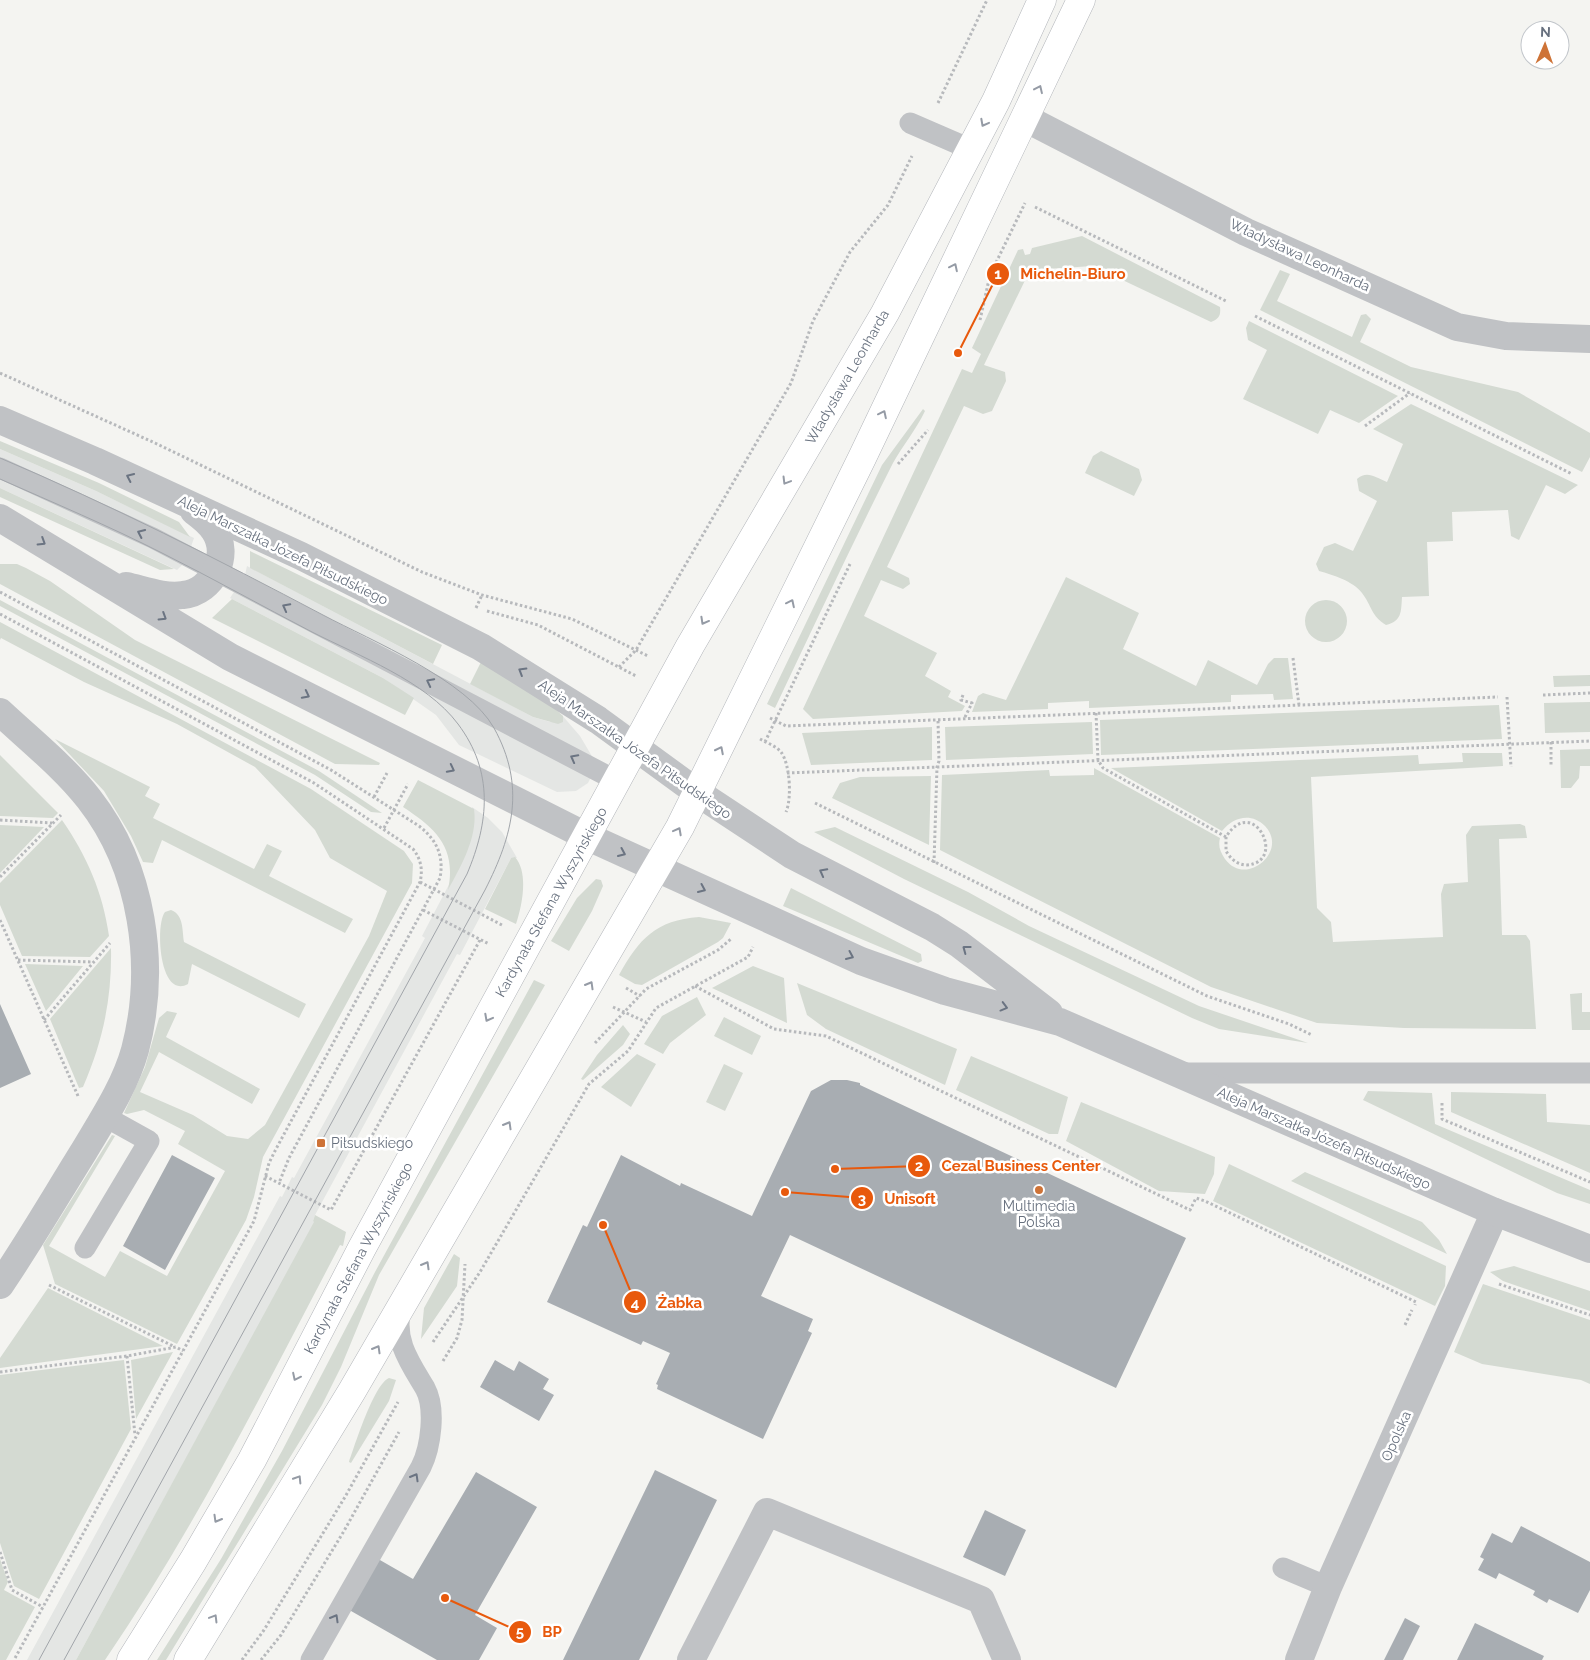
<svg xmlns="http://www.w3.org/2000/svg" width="1590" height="1660" font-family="Raleway,sans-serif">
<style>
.built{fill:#e4e6e4}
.green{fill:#d4dad2}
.building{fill:#a8adb2}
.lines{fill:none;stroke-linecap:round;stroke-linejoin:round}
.secondary-casing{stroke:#b2b5ba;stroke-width:29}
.path{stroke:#b7b9bc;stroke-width:3;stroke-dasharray:2.5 2.5;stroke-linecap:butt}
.service{stroke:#c0c2c5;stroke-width:21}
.minor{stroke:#c0c2c5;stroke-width:28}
.tertiary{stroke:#c0c2c5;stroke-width:28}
.secondary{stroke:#fff;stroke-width:28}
.tram{stroke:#a1a5aa;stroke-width:1}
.oneway{stroke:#959ba5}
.oneway2{stroke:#6b7482}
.poi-dot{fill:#ce7337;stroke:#fff;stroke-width:2}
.labels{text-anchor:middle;stroke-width:5;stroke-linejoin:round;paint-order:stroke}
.street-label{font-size:14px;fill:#67707e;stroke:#fff}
.poi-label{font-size:14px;fill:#67707e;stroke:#fff;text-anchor:start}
.leader{fill:none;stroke:#e8590c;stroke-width:2}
.callout-dot{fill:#e8590c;stroke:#fff;stroke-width:2}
.mark-label{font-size:15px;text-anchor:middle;font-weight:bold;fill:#fff}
.callout-label{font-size:15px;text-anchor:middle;font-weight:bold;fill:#e8590c;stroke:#fff;stroke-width:5;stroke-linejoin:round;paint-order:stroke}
</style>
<rect width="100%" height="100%" fill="#f4f4f1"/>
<path class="built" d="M0 449 96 491 194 538 186 561 177 570 0 488Z
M247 566 533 717 550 722 563 716 561 714 580 736 593 758 592 775 588 783 576 791 557 792 459 745 436 715 383 678 230 598 245 575Z
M472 807 488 818 502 832 517 858H511L460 955 457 954 315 1215 313 1221 315 1222 76 1660H27L280 1196 282 1197 292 1177 294 1178 425 938 422 936 466 852 474 823Z"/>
<path class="green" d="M1082 236 1220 307C1221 315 1219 319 1211 322L1093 266 1030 270 984 365 1005 372 1006 381 992 411 983 414 964 406 887 567 909 578 910 584 903 589 881 580 864 616 937 653 925 676 951 691 948 697 965 706 962 711 813 719 803 709 962 369 972 373 981 354 972 348 1018 250 1023 249 1025 255 1030 254 1032 248Z
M1280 270 1290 274 1277 301 1352 337 1361 315 1366 314 1371 319 1360 342 1411 367 1518 392 1590 433V457L1582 472 1260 310Z
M1249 321 1398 396 1359 423 1330 410 1318 434 1243 399 1267 350 1248 340 1246 328Z
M1411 404 1578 485 1565 494 1546 485 1519 540 1511 536 1508 510 1452 512 1453 541 1427 542 1429 596 1402 597C1401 612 1402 621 1386 625 1371 616 1372 606 1362 593 1353 581 1333 575 1319 571L1316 564 1324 547 1335 543 1353 551 1377 501 1359 491 1357 479C1367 470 1375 477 1387 482L1403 444 1373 429Z
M923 409 925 411C916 430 903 445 893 463 852 544 814 626 775 708L767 704 882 465Z
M0 441 99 483 179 522 190 537 96 491 0 449Z
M1101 451 1139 469 1142 480 1134 496 1085 473 1093 456Z
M0 488 174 569 160 570 0 497Z
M250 551 442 645 433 664 250 568Z
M0 564H17L26 568 50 581 135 640 380 763 379 765 335 764 0 584Z
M1066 577 1139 613 1123 649 1196 686 1208 660 1257 685 1268 664 1274 658H1288L1293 699 1274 700 1273 694 1231 695V702L1089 708V701L1048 703V709L972 712 978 696 983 693 1006 700Z
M232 599 383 678 414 698 405 715 212 618Z
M0 600 319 771 382 813 371 812 315 775 0 606Z
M1305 621a21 21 0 1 1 42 0a21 21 0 1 1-42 0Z
M0 622 311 789 404 851 413 864 412 883 263 1157 254 1197 246 1220 177 1344 55 1284 43 1245 112 1135 115 1136 49 1246 105 1277 120 1251 167 1276 225 1171 178 1144 185 1131 144 1110 127 1114 124 1113 145 1067 159 1018 167 1011 177 1013 166 1037 260 1089 252 1104 159 1052 140 1092 193 1115 227 1136 248 1139 265 1125 369 936 387 891 330 858 315 830 255 767 177 724 84 682 1 638 0 640Z
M481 662 553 707 563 716V722L558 724 533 717 470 684Z
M1590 675V686L1554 687 1553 676Z
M1590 702V732L1545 733 1544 703Z
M1499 705 1502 739 1101 755 1100 720Z
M1092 722 1093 754 946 760 945 727Z
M932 727V760L811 765 802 733Z
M55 739 150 787 145 796 160 804 153 818 254 869 267 844 282 851 269 876 353 919 345 933 162 840 153 863 143 862 131 836 104 791Z
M1590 749V766H1580L1579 778 1571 788H1561L1560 750Z
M1462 753H1502L1503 766 1311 777 1317 908 1331 922 1333 942 1443 937 1441 894 1444 884 1468 882 1466 835 1472 826 1520 824 1525 826 1527 838 1499 839 1502 935H1526L1530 941 1536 1029 1404 1028 1317 1023 1211 987 940 850 942 775 1049 770 1050 776 1094 775V768L1220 838C1218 846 1220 852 1225 859 1246 888 1289 851 1265 826 1251 812 1233 817 1222 831L1111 768 1418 755 1419 764 1463 762Z
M0 755 58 813 53 818 0 816Z
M931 776 929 845 832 798 840 783 860 777Z
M418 780 474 809C478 837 461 866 448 890 457 847 435 828 403 807Z
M62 820C87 856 103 893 109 936L90 957 22 956 0 905V883Z
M0 825 44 827 0 873Z
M835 827 968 892 1029 926 1199 1006 1308 1043 1219 1029 1192 1018 904 879 814 832Z
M515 857C529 873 522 906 516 924L485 909 511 858Z
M596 879 601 880 603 886 592 911 569 951 551 941 577 898Z
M791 888 921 954 922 961 918 963 783 906Z
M171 910C184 915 182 930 184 942L306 1004 299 1018 192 964 188 984C159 1000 155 924 165 912Z
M699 917 731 923 723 938 718 942 642 985 635 984 619 975C639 939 656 920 699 917Z
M111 948C112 998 103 1041 83 1087L79 1088 50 1019Z
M25 964 83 966 46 1011Z
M753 966 784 978 787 1023 712 988Z
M534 980 545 985 379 1275 341 1367 322 1405 166 1660H157L221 1559 282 1451 375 1272Z
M797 983 957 1049 945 1085 826 1029 807 1015Z
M1582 993V1012H1590V1030H1572L1570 994Z
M697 997 706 1015 670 1043 663 1054 644 1044 662 1016Z
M724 1017 761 1036 752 1055 714 1036Z
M623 1025 630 1034 623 1045 583 1080 581 1079 597 1055Z
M637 1054 656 1064 631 1107 601 1087Z
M971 1056 1068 1097 1058 1134H1049L956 1090Z
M724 1064 743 1073 725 1111 706 1102Z
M1368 1091 1432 1093 1435 1124 1590 1190V1204L1557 1193 1363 1100Z
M1451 1092 1546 1094 1547 1122 1590 1125V1173L1451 1112Z
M1081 1102 1215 1157 1214 1174 1205 1194 1159 1191 1066 1141Z
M1229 1164 1446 1266 1445 1286 1435 1306 1213 1201Z
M1305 1172 1422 1222 1439 1240 1447 1254 1291 1181Z
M315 1215 346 1232 343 1246 340 1245C266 1386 195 1528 105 1660H76L314 1222 313 1221Z
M454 1254 460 1258 457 1286 421 1339 424 1308Z
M1514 1266 1590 1291V1311L1503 1281 1490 1272Z
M1483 1284 1590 1320V1384L1581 1380 1482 1364 1454 1352Z
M48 1288 163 1346 0 1368V1358Z
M173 1352 136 1419 131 1360Z
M124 1360 131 1429 39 1599 14 1586 0 1543V1375Z
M389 1378 396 1380 389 1401 351 1463 349 1462C355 1445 374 1384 389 1378Z
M0 1559 8 1582 4 1590 35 1607 6 1660H0Z"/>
<path class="building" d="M0 1004 31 1074 0 1088Z
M831 1080H847L860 1083V1085L1186 1238 1116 1388 790 1235 761 1296 813 1319 808 1331 812 1333 763 1439 657 1389 658 1385 656 1384 670 1353 643 1341 641 1345 547 1302 583 1225 587 1227 621 1155 680 1186 681 1183 752 1216 811 1091Z
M172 1155 215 1178 165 1270 123 1246Z
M495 1360 514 1371 519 1361 549 1379 543 1389 554 1395 539 1421 480 1387Z
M655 1470 717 1500 639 1660H563Z
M476 1472 537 1507 475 1615 497 1628 479 1660H437L337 1603 366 1552 413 1579Z
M985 1510 1026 1530 1005 1576 963 1557Z
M1521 1526 1590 1562V1590L1578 1613 1549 1599 1547 1603 1533 1595 1535 1591 1499 1573 1496 1579 1478 1570 1484 1559 1480 1557 1492 1533 1512 1543Z
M1405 1618 1420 1626 1403 1660H1384Z
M1475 1623 1544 1656 1542 1660H1457Z"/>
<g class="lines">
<g class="secondary-casing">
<path id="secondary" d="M131 1660 193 1561 252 1460 362 1248 690 646 885 313 996 101 1042 0
M188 1660 352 1391 680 827 862 458 1081 0"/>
</g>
<path class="path" d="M938 103 987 0
M1035 207 1226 301
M1255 316 1572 474
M980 320 990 275 1025 203
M0 373 155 443 422 572 482 595 572 619 648 656
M1365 426 1410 393
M898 464 928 430
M0 592 331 770 419 826C437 840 444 856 440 878L289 1158 279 1183
M476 608 482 595
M487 611 538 625 636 676
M0 614 314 783 413 849C421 859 423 870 420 882L276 1149 269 1163 254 1221 14 1660
M1293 658 1299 705
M619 667 636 650 791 383 813 321 850 252 888 205 912 156
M963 695 961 700 972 703 964 719
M1543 695 1590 693
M1507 697 1511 767
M1096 713 1098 760 1103 768 1226 837C1253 793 1288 862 1247 865 1237 865 1230 858 1226 851V837
M770 718 786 726 1498 697
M760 739C767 743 776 746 781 752 790 764 792 798 786 812
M765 742 850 564
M1551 742V766
M787 773 1590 741
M374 797 387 773
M815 803 1207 996 1289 1024 1312 1035
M0 820 52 823
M384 828 408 784
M934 863 937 767 939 761 938 720
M0 877 61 815
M420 882 502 925
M423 910 489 944
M0 920 78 1096
M18 960 94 962
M695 986 774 1029 826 1036 1190 1210 1196 1198 1205 1201 1416 1302 1415 1305
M626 988 640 996
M613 1007 646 1022
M44 1020 110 943
M595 1043 646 989 718 950 731 939
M1442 1103V1119L1590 1182
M265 1176 331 1210 480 940
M1499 1284 1590 1315
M49 1285 175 1347
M1405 1325 1412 1310
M433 1342 480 1272 589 1084 628 1051 656 1008 748 957 753 947
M127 1356 135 1435
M443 1361 457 1338 462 1320 465 1264
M0 1372 127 1356 176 1347 183 1351
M0 1552 12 1590 43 1607
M242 1660 264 1630 345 1497 398 1402
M261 1660 281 1635 344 1531 399 1432"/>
<path class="service" d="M910 123 970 149
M0 468 153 538 617 781
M1183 1073H1590
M85 1248 149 1141 104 1116
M1283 1568 1328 1587
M311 1660 421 1467C431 1447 436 1408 425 1388 410 1363 393 1340 401 1309"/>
<path class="minor" d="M1025 118 1246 232 1457 327 1506 336 1590 339
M0 712C30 740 64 767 89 799 143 868 157 966 135 1050 125 1086 103 1119 84 1151 56 1196 30 1241 0 1285
M691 1660 767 1512 981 1600 1007 1660
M1299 1660 1328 1587 1495 1212"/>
<path class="tertiary" d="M0 420 95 461 301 556 481 647 598 720 698 793 792 855 932 927 959 944 1049 1013
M0 518 230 657 586 836 861 961 945 991 1060 1022 1495 1212 1590 1249
M126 586C144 590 165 598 183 595 213 592 231 555 214 530 209 522 202 517 194 511"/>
<use href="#secondary" class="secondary"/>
<path class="tram" d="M0 458C111 505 217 559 323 615 372 641 467 680 494 728 526 786 513 835 485 890L64 1660
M0 479C54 503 109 526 162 553 212 578 262 606 312 632 359 656 426 681 458 724 494 772 489 822 467 874L39 1660"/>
</g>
<defs><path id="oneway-chevron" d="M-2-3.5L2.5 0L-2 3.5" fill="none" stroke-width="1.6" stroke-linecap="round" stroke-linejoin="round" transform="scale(1.25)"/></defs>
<g class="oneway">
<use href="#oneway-chevron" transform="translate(1039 89) rotate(-65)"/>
<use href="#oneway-chevron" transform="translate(984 123) rotate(118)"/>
<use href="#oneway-chevron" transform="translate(954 267) rotate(-64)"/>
<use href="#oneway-chevron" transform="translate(883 414) rotate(-64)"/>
<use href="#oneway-chevron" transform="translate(786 481) rotate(121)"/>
<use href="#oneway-chevron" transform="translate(791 603) rotate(-64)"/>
<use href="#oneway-chevron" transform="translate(704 621) rotate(119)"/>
<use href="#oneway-chevron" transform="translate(720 750) rotate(-63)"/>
<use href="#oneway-chevron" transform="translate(678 831) rotate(-62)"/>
<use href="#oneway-chevron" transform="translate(590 985) rotate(-60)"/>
<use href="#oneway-chevron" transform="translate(488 1018) rotate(118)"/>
<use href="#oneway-chevron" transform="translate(508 1125) rotate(-60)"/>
<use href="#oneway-chevron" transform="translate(426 1265) rotate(-60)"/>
<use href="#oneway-chevron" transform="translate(377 1349) rotate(-60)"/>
<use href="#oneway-chevron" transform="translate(296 1377) rotate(116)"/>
<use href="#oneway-chevron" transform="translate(298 1479) rotate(-58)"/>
<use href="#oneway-chevron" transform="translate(217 1519) rotate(120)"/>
<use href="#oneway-chevron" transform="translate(214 1618) rotate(-59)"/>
</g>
<g class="oneway2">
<use href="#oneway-chevron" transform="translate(130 477) rotate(-155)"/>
<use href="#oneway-chevron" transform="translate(141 533) rotate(-155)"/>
<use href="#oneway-chevron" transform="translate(42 542) rotate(32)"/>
<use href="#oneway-chevron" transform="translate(286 607) rotate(-152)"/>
<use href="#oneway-chevron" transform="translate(163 617) rotate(32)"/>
<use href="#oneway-chevron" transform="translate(522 671) rotate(-149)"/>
<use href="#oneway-chevron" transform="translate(430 682) rotate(-153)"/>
<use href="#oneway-chevron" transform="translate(306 695) rotate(27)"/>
<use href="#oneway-chevron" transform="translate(574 758) rotate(-152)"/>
<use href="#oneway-chevron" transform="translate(451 769) rotate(27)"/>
<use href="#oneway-chevron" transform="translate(622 853) rotate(24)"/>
<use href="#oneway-chevron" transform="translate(823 872) rotate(-152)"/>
<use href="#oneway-chevron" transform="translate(702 889) rotate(24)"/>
<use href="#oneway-chevron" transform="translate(966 949) rotate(-143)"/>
<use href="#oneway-chevron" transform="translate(850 956) rotate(24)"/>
<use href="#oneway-chevron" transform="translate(1004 1007) rotate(15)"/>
<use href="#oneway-chevron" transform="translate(415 1477) rotate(-60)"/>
<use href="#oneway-chevron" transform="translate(335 1618) rotate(-60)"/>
</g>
<g class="poi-dot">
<rect x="316" y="1138" width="10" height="10" rx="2.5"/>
<circle cx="1039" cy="1190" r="5"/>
</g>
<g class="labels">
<g class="street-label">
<text transform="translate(1300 255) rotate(25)" y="5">Władysława Leonharda</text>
<text transform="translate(847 377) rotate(-60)" y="5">Władysława Leonharda</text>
<text transform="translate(283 550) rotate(26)" y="5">Aleja Marszałka Józefa Piłsudskiego</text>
<text transform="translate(635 749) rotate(35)" y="5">Aleja Marszałka Józefa Piłsudskiego</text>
<text transform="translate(551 902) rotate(-61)" y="5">Kardynała Stefana Wyszyńskiego</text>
<text transform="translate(1324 1138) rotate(24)" y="5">Aleja Marszałka Józefa Piłsudskiego</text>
<text transform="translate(358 1258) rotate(-62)" y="5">Kardynała Stefana Wyszyńskiego</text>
<text transform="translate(1396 1436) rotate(-66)" y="5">Opolska</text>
</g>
<g class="poi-label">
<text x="331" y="1148">Piłsudskiego</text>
<text x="1039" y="1211" text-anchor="middle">Multimedia<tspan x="1039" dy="16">Polska</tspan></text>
</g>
</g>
<path class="leader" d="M958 353L998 274M835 1169L919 1166M785 1192L862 1198M603 1225L635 1302M445 1598L520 1632"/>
<g class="callout-dot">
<circle cx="958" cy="353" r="5"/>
<circle cx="835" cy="1169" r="5"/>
<circle cx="785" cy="1192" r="5"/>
<circle cx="603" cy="1225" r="5"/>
<circle cx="445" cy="1598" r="5"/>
<circle cx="998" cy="274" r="12"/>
<circle cx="919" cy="1166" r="12"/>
<circle cx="862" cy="1198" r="12"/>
<circle cx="635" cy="1302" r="12"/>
<circle cx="520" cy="1632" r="12"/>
</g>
<g class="mark-label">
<text x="998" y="279">1</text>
<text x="919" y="1171">2</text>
<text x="862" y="1204">3</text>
<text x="635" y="1308">4</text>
<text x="520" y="1637">5</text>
</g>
<g class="callout-label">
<text x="1073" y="279">Michelin-Biuro</text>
<text x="1021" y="1171">Cezal Business Center</text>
<text x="910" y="1204">Unisoft</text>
<text x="680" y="1308">Żabka</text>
<text x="552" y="1637">BP</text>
</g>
<g transform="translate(1545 45) rotate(2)"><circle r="24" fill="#ffffff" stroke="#c2c6cb"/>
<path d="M0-4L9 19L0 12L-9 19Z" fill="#ce7337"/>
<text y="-8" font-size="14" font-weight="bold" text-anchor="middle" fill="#67707e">N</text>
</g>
</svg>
